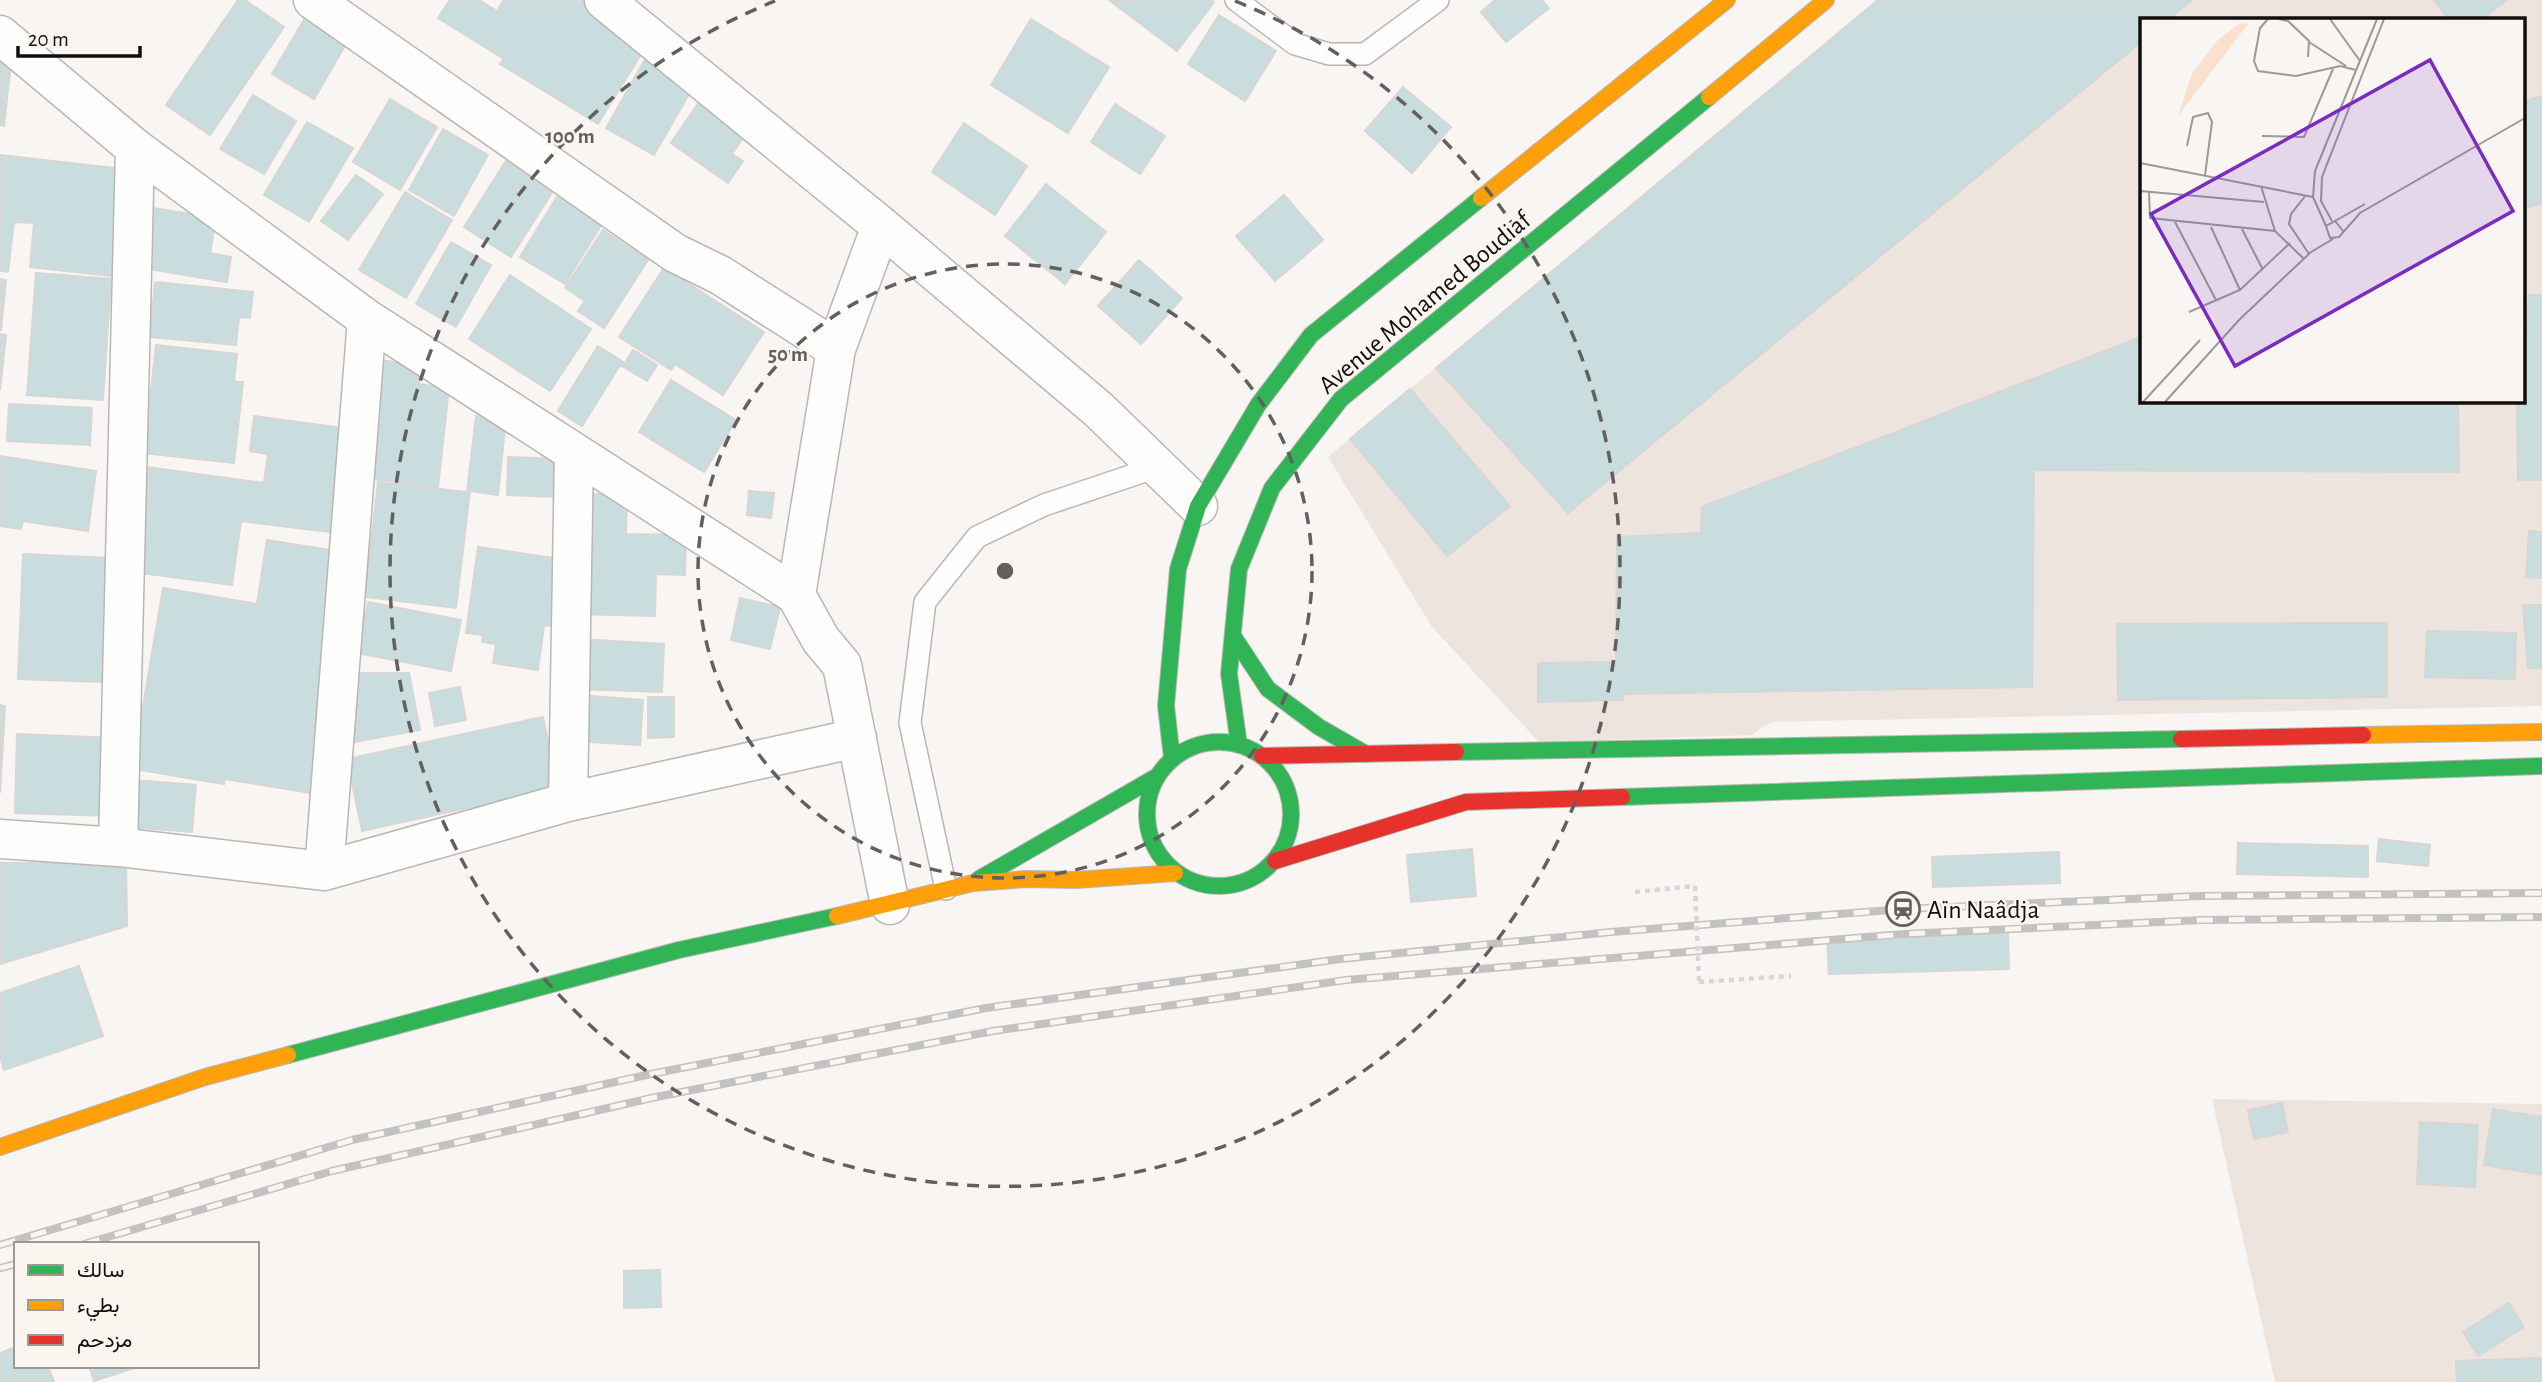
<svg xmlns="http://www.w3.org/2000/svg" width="2542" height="1382" font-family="'Alegreya Sans',Vazirmatn,sans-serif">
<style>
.built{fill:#ede4de;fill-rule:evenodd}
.building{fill:#c9dddf;stroke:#d6d6d5;stroke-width:2}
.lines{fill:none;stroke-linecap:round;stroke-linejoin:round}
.lane-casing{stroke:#b9b7b5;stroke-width:24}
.street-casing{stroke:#b9b7b5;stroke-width:41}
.fast-casing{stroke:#b9b7b5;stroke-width:18}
.slow-casing{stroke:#b9b7b5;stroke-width:18}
.jam-casing{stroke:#b9b7b5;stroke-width:18}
.path{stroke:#d7d6d5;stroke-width:4.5;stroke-dasharray:5 5;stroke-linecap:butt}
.lane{stroke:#fefefd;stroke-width:21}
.street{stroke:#fefefd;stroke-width:38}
.fast{stroke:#30b455;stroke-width:16}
.slow{stroke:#ff9f0a;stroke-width:16}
.jam{stroke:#e5322d;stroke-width:16}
.rail-casing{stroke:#c2c2c1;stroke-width:8}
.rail{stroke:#fbf5f0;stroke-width:5;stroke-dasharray:16;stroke-linecap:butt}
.path-bridge{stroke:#d7d6d5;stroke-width:4.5;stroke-dasharray:5 5;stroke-linecap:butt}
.ring{fill:none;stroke:#62605e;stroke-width:3.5;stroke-dasharray:12 9}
.labels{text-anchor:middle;stroke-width:5;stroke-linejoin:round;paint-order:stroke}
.street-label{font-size:26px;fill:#110f0d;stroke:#fbf5f0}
.poi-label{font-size:26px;fill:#110f0d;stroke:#fbf5f0;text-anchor:start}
.inset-road{fill:none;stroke:#9c9997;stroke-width:2}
.view{fill:#7b2cbf;fill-opacity:0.15;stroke:#7b2cbf;stroke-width:3.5}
.inset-edge{fill:none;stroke:#110f0d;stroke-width:3.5}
.centre{fill:#62605e;stroke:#fbf5f0;stroke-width:3.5}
.ring-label{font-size:21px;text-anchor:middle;font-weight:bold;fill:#62605e;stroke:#fbf5f0;stroke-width:5;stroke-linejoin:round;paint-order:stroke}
</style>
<rect width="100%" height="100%" fill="#f8f5f3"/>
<path class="built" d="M1878 0H2542V706L1771 722 1752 735 1539 742 1432 627 1328 457ZM2141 19H2523V401H2141Z
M2212 1099 2542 1104V1382H2275Z"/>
<path class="building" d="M238 0H245L284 27 210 135 166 105Z
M450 0H479L497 11 504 0H587L585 3 648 43 598 124 500 64 504 59 438 18Z
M1109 0H1211L1214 2 1177 51Z
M1495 0H1542L1549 8 1506 42 1481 12Z
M1878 0H2192L2169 19H2141V42L1568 513 1436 368Z
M2434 0H2507L2482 19H2448Z
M309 11 351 35 314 99 272 74Z
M1219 15 1276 51 1245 101 1188 64Z
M1031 19 1109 67 1068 133 991 85Z
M0 51 12 53 4 126 0 125Z
M648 54 696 82 654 155 606 128Z
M1403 87 1451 127 1412 173 1365 131Z
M253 95 296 121 264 174 220 149Z
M2542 96V204L2523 209V102Z
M702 98 748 130 732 154 743 161 728 183 671 143Z
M390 99 437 127 400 190 353 162Z
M1115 104 1165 136 1140 174 1091 142Z
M307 122 353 148 309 222 264 195Z
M964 123 1027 166 995 215 932 172Z
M443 129 488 155 454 216 409 190Z
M0 155 122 169 111 276 30 267 34 223 14 222 8 272 0 271Z
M506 161 553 191 511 257 464 227Z
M356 175 383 194 348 240 321 221Z
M1046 184 1106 232 1065 284 1005 236Z
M561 190 606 217 565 284 520 257Z
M405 192 452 220 406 298 359 270Z
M1284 195 1323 240 1275 281 1236 236Z
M147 207 216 218 210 253 231 257 227 282 137 267Z
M603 230 648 260 604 328 578 311 585 301 565 288Z
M451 242 491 265 456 327 416 304Z
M1139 260 1182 298 1141 344 1098 306Z
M664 268 764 332 723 395 675 364 671 370 619 337Z
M36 273 111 279 103 400 27 395Z
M510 275 591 329 550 391 469 339Z
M0 279 6 280 1 330H0Z
M155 282 253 292 250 318 239 317 236 345 150 337Z
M2529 295H2542V480H2518L2517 401H2523V329H2527Z
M0 334 6 335 0 390Z
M2141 337V401H2458L2459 472 2034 470 2032 687 1622 694 1623 700 1538 702V663L1616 662 1617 537 1701 533 1702 507Z
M156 345 237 354 234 382H243L234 463 144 453Z
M598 346 625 363 633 350 657 365 647 381 620 365 582 426 558 411Z
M370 359 421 365 419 384 449 388 438 487 356 477Z
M671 380 736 420 704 472 639 432Z
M1410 389 1510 506 1447 556 1350 439Z
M9 404 92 408 90 445 7 441Z
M254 416 343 428 329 532 241 521 232 585 132 572 146 467 264 483 268 454 250 451Z
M476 416 506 419 498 495 470 491 456 608 365 597 378 482 467 492Z
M0 456 96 471 88 531 23 521 21 529 0 526Z
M508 457 560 459 558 497 507 495Z
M749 491 774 493 771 518 747 515Z
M578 494H627L626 534 686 535 685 575 656 574 655 616 576 614Z
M2529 531 2542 532V578L2526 577Z
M267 540 343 552 313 733 328 735 318 794 225 779 224 784 128 768 136 711 142 712 163 588 257 604Z
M478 547 561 559 552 626 544 625 538 670 493 663 496 644 482 642 483 635 466 633Z
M23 554 108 558 103 682 18 679Z
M740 598 780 607 770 649 731 640Z
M368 602 461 620 451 671 357 653Z
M2523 605H2542V668H2528Z
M2387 623V697L2118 700 2117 624Z
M2427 631 2516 633 2515 679 2425 677Z
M579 639 664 644 662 692 576 689Z
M344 673H409L420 730 343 744Z
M460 687 466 720 435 726 429 693Z
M578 695 643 700 640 745 575 741Z
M648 697H674V737L648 738Z
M0 705 5 706 0 793Z
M543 717 558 788 362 831 347 759Z
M17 734 112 738 110 816 15 813Z
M133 780 196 785 192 832 129 827Z
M2379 839 2430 845 2428 866 2377 861Z
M2238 843 2368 846V877L2237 874Z
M1472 849 1476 896 1411 902 1407 855Z
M2059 852 2060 883 1933 887 1932 857Z
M0 863H126L127 926 0 964Z
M2008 934 2009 969 1829 974 1827 939Z
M79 966 103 1036 4 1070 0 1057V993Z
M2282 1103 2288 1132 2254 1139 2248 1110Z
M2493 1109 2542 1117V1175L2484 1165Z
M2420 1122 2478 1125 2475 1187 2417 1184Z
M660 1270 661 1307 624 1308V1271Z
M2509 1303 2524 1327 2478 1356 2463 1332Z
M16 1347V1366H48L54 1382H0V1353Z
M2542 1358V1382H2457L2456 1361Z
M89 1366H140L94 1381Z"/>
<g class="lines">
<g class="lane-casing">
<path id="lane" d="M1236 0 1295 44 1329 54H1365L1438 0
M946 889 910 723 925 602 977 537 1044 505 1157 467"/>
</g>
<g class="street-casing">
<path id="street" d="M313 0 675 253 720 275 836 349
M604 0 881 226 1099 410 1198 506
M0 35 135 148 367 319 796 595 821 640 842 665 890 905
M796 595 836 349 881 226
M568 802 574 453
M0 839 118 847 324 871 568 802 857 738
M118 847 135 148
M324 871 367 319"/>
</g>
<g class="fast-casing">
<path id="fast" d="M1233 636 1268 689 1319 727 1366 754
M1147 814a72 72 0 1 1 144 0a72 72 0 1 1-144 0Z
M1239 745 1229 674 1239 569 1272 488 1341 399 1709 97
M1456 752 2181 739
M1172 758 1166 706 1178 569 1198 506 1258 405 1311 335 1481 198
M1622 797 2542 766
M979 879 1156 777
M288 1055 679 950 837 916"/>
</g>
<g class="slow-casing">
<path id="slow" d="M1709 97 1826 0
M1481 198 1727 0
M2363 735 2542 732
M837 916 973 883 1027 879 1076 880 1175 873
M0 1147 205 1077 288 1055"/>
</g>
<g class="jam-casing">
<path id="jam" d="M2181 739 2363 735
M1262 756 1456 752
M1275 861 1466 802 1622 797"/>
</g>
<path class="path" d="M1635 892 1695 886
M1699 982 1791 976"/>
<use href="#lane" class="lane"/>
<use href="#street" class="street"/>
<use href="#fast" class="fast"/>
<use href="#slow" class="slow"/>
<use href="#jam" class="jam"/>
<g class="rail-casing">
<path id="rail" d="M84 1244 332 1171 656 1097 993 1031 1346 980 1904 934 2202 920 2542 917
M0 1245 352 1140 651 1074 986 1008 1340 959 1611 932 1903 909 2199 896 2542 893
M0 1268 16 1264"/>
</g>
<use href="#rail" class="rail"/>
<path class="path-bridge" d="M1695 886 1699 982"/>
</g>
<g class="ring">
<circle cx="1005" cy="571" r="307"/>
<path d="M1235 1A615 615 0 1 1 775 1"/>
</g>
<defs>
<g id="station-ring" transform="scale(1.75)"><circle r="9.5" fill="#fbf5f0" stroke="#62605e" stroke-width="1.5"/><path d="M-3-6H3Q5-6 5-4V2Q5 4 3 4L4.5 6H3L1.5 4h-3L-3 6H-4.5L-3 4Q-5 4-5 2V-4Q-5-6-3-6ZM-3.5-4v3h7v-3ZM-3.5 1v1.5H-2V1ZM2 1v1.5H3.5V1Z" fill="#62605e"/></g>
</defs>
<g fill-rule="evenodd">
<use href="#station-ring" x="1903" y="909"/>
</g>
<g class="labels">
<g class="street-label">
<text transform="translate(1424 302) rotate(-40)" y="9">Avenue Mohamed Boudiaf</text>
</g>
<g class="poi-label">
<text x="1927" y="918">Aïn Naâdja</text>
</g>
</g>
<g transform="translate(2140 18)">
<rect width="385" height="385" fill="#f8f5f3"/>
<path d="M100 5 108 6 38 98 52 55 78 22Z" fill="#f9e0cf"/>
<path class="inset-road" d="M128 1 120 10 114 43 118 53 156 58 200 48 216 52M139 1 148 3 169 23 168 39M190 1 220 43M169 24 206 48M122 118 164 119 193 51M47 128 53 99 68 95 72 104 65 157M0 145 173 179M121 168 135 213M0 173 124 184M9 174 10 200 135 213 164 241M166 177 151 196 149 206 169 236M192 203 181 183 182 159 244 1M195 203 225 186M35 204 76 282M186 208 173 179 175 153 237 1M71 209 100 272M102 211 122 250M203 213 195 203 186 208 190 220 199 219 220 195 385 100M49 294 100 272 150 225M3 384 60 322M25 384 99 302 171 234 193 221"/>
<path class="view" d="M290 42 373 193 95 348 11 196Z"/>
<rect width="385" height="385" class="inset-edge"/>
</g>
<circle cx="1005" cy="571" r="10" class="centre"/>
<g class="ring-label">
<text x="570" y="143">100 m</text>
<text x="788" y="361">50 m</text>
</g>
<rect x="14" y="1242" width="245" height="126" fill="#fbf5f0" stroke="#9d9995" stroke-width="2"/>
<rect x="28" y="1265" width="35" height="10" fill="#30b455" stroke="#9d9995" stroke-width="2"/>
<text x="77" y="1277" font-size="21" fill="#110f0d">سالك</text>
<rect x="28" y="1300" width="35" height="10" fill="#ff9f0a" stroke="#9d9995" stroke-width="2"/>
<text x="77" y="1312" font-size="21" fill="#110f0d">بطيء</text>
<rect x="28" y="1335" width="35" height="10" fill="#e5322d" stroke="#9d9995" stroke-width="2"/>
<text x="77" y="1347" font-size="21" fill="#110f0d">مزدحم</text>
<path d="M18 46v10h122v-10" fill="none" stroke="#110f0d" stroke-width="3.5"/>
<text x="28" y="46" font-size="21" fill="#110f0d" stroke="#fbf5f0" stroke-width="5" paint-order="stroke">20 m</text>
</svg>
